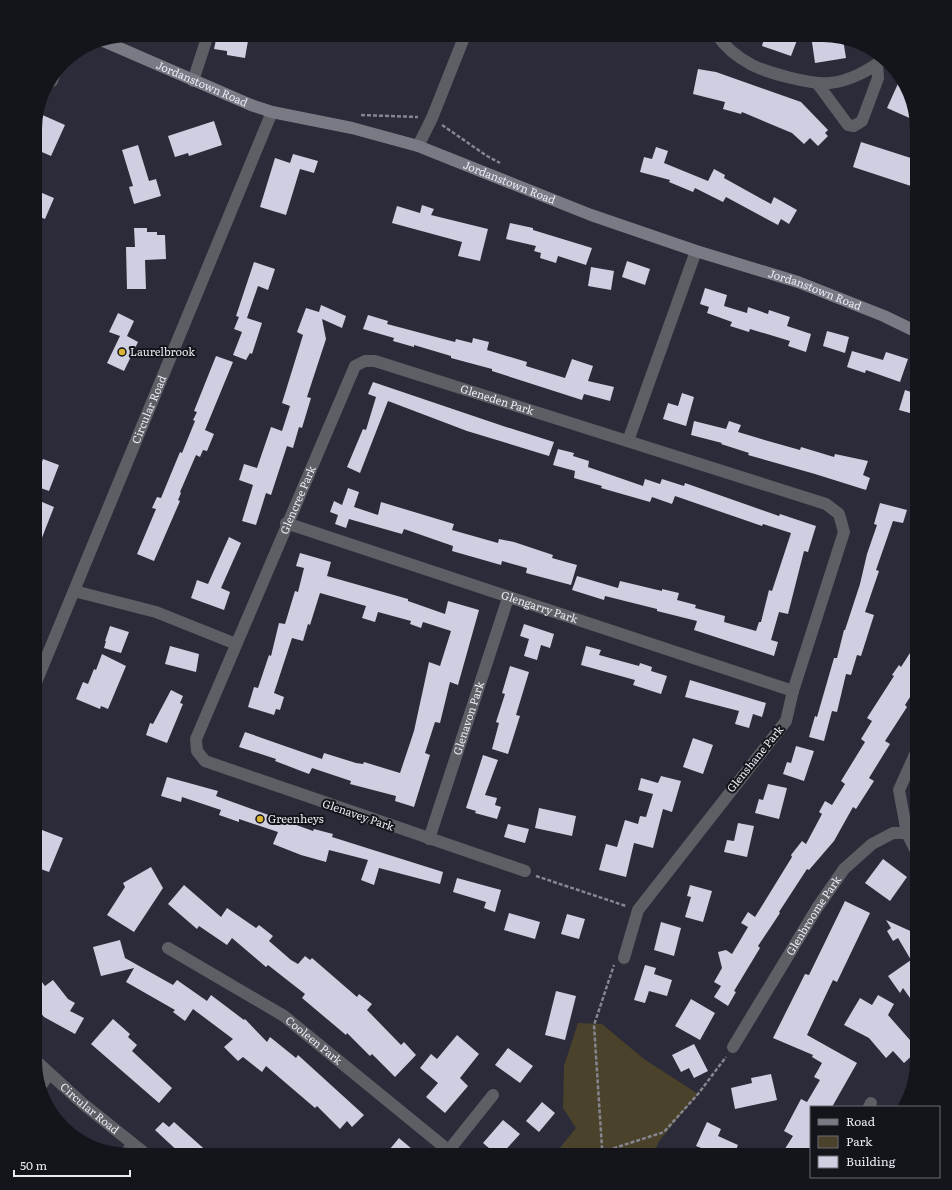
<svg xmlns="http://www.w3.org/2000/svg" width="952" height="1190" font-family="Literata,serif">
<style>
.green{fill:#4a422a}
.building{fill:#cecfe1}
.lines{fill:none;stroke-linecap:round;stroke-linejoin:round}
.path{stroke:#868691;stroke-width:2.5;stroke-dasharray:4 2;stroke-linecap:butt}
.street{stroke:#5e5e65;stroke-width:12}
.secondary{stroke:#797a84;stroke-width:12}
.poi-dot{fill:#dab333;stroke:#14151a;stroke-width:1.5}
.labels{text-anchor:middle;stroke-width:4;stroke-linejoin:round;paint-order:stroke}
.street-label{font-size:11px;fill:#eaeaf3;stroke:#14151a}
.poi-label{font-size:11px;fill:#eaeaf3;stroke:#14151a;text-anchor:start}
</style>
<rect width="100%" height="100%" fill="#2b2b39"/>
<path class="green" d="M578 1023 602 1024 644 1059 698 1094 660 1140 652 1155H554L576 1128 563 1108 564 1066Z"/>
<path class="building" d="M217 35H249L245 58 227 55V51L214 49Z
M765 35H799L791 56 762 46Z
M811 35H829L843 39 846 58 815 63Z
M698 69 716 72 801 102 828 130 825 133 828 136 818 146 810 138 804 144 792 133 742 112 741 114 723 109 725 102 693 94Z
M901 77 907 97 914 120 887 108Z
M38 113 65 125 51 156 35 149V122Z
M214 121 222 145 189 156 188 153 175 157 168 136Z
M861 142 917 160V188L853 167Z
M138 145 149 181 156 179 161 196 134 204 129 187 133 186 122 150Z
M656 147 668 151 664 163 708 181 714 169 725 175 724 178 771 204 774 197 797 210 789 224 781 219 778 225 726 197 723 202 695 188 693 192 669 182 670 180 640 172 644 157 652 159Z
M293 154 318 161 314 173 300 169 286 215 260 207 275 158 290 163Z
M35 190 54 198 45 219 35 215Z
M422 205 434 209 431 215 488 229 480 261 458 256 462 242 392 223 397 206 420 213Z
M510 223 533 228V230L592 248 586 265 558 256 556 263 540 258 541 253 534 251 536 246 506 239Z
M134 228H147V232H157V235H165L166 259 145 260 146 289H127L126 247H135Z
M627 261 650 269 645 285 622 277Z
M254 262 275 269 268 290 258 286 247 318 262 323 252 354 250 353 246 360 233 355 242 332 234 329 239 317 236 316Z
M591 267 614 271 611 290 588 286Z
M705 288 727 295 724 306 747 313 748 307 768 314 769 310 790 317 787 326 811 334 806 352 788 346 790 341 750 329 749 332 730 326 732 322 707 313 709 307 700 304Z
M321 305 346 316 342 328 322 319 326 339 307 397 311 398 302 428 299 427 293 448 287 446 271 495 266 493 256 525 242 521 253 485 239 480 244 464 257 468 271 427 282 431 290 406 282 403 303 335 297 332 306 308 319 312Z
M118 313 134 321 127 336 138 342 124 371 107 363 120 336 109 332Z
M368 315 388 321 387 324 455 342 456 339 472 343 473 338 489 342 487 350 527 362 526 366 565 378 572 359 593 366 588 381 614 387 610 401 584 394 582 400 492 371V369L451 358V356L414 345V347L393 341 394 338 363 329Z
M827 331 849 337 845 353 823 346Z
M852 351 883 360 886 352 908 359 900 382 866 370 865 373 847 367Z
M216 356 233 362 205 430 214 434 207 451 203 450 200 457 196 455 180 492 181 493 178 500 180 501 154 561 137 554 156 509 152 508 157 497 161 498 180 452 182 453 195 421 193 420 197 412 194 411Z
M373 382 503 426 554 442 549 456 467 431 388 401 360 473 347 467 363 429 366 430 376 397 368 394Z
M905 390 917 394V415L899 410Z
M682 393 694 397 686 426 663 419 668 403 678 406Z
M694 421 726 429 729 421 741 425 738 432 768 441 800 450 801 447 834 457 835 454 868 461 863 475 870 478 866 490 815 474 748 455 749 453 721 444 722 443 691 435Z
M558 449 574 453 573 456 589 461 588 467 643 486 645 479 660 484 662 479 684 486 685 483 779 516 780 514 816 526 808 552 804 551 788 614 779 612 771 640 778 642 774 656 694 630 697 621 657 611V609L605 596 604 600 572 590 577 576 618 588 620 581 662 591V589L679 593 677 600 696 605 695 608 725 616 724 622 756 631 759 622H761L769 590 772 591 791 533 763 524 762 526 675 496 672 504 652 497 650 502 601 488 602 486 574 478 575 471 553 465Z
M43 459 59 465 49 491 35 486V480Z
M348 488 359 492 354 507 378 515 381 502 454 524 452 530 498 543 499 539 514 542 553 555 552 558 577 565 571 585 526 573 527 568 502 561 501 565 452 551 453 546 404 529 402 534 349 519 346 528 335 524 338 515 330 512 334 501 342 505Z
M35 499 54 507 36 553H35Z
M880 503 907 510 903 523 893 521 876 570 879 571 865 612 874 615 861 656 857 655 851 675 846 674 837 712 832 711 824 741 809 737 815 716 817 717 834 658H837L844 630H845L860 584 867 554 877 525 874 524Z
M229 537 241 543 221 588 230 592 224 610 191 598 197 580 208 584Z
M300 553 331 562 327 576 408 599V601L445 614 448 601 479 610 458 685 450 682 440 723 435 722 425 753 430 755 414 807 395 801 396 796 350 784 351 781 312 768 309 774 275 761 276 759 239 747 245 732 322 759 324 753 356 763 363 764 364 762 400 773 414 731 429 662 440 666 451 631 423 622 421 628 410 624 411 621 378 612 375 622 362 618 366 606 320 593 310 625 308 624 303 641 292 638 274 693 284 697 280 710 276 709 274 715 248 707 254 687 258 688 269 655 271 656 279 623 285 624 295 591 298 592 304 568 296 566Z
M524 624 554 634 550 648 541 645 537 660 524 656 529 639 520 636Z
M110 626 129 632 121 653 104 648 106 641H105Z
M917 642V686L905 705 907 707 885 741 890 744 869 778 874 781 856 809 853 807 834 841 809 870 807 869 779 912 780 913 758 946 760 948 734 991 736 992 728 1006 714 997 721 986 714 982 722 968 718 952 726 950 732 954 748 927 741 923 748 912 755 917 792 857 791 855 802 841 806 844 822 814 819 812 825 801 832 805 845 784 841 781 865 742 861 739 872 721 867 718 894 676 892 675 899 665 901 667Z
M170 646 199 654 196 672 165 664Z
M586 646 601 650 599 655 639 666 640 663 652 667 651 671 667 676 661 694 633 685 635 680 581 665Z
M102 654 126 666 108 709 101 706 100 709 76 699 83 682 88 684 94 669 96 670Z
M510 666 529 672 516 715 520 716 508 754 492 749 499 723 496 722 505 694 502 693Z
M690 680 766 703 762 717 753 714 749 728 735 724 739 711 685 697Z
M171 690 183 696 180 703 183 704 167 743 146 735 150 723 153 724Z
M693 738 713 745 703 774 683 767Z
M796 746 814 751 804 781 783 774 787 762 791 763Z
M483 755 498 760 485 795 497 798 495 805 501 807 497 819 475 813 476 811 466 808Z
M661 776 681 781 672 812 663 809 653 848 634 843 626 877 599 870 606 844 617 847 625 820 638 824 640 816 646 817 653 794 638 790 641 778 658 783Z
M167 777 218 791 216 796 313 831 314 829 333 834 332 837 443 872 440 884 379 868 374 885 361 880 368 860 329 850 326 862 301 855 273 844 278 832 239 819V822L219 815 221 810 182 797 181 802 161 796Z
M768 784 787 788 779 819 755 813 759 799 763 800Z
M539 808 576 816 572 836 535 828Z
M738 823 754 826 747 857 724 852 727 840 734 841Z
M508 824 529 829 525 843 504 837Z
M42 830 63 838 49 872 35 867V847Z
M883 859 907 877 890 901 865 883Z
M151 867 163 888 134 932 107 915 125 887 123 883Z
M457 878 501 890 495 912 484 908 486 902 453 892Z
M184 885 221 917 227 908 256 928 259 925 273 936 269 941 291 960 298 964 305 956 310 960 312 958 357 997 359 994 372 1004 367 1010 401 1045 404 1042 416 1055 395 1077 372 1054 370 1056 347 1033 346 1035 302 998 305 994 268 965 266 967 232 938 227 945 199 926 197 929 168 904Z
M690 885 712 891 703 922 685 917 691 897 687 896Z
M845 901 870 913 837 982 833 980 807 1035 857 1063 832 1107H811V1148L807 1155H781L793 1136 784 1131 801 1099 807 1102 820 1080 814 1077 822 1063 812 1057 813 1055 773 1038 805 974 809 975Z
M509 913 540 922 535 939 504 930Z
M567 914 585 919 579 939 561 934Z
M886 920 917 934V1008L903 988 900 993 888 976 911 960 898 938 893 941 887 931 891 928Z
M661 922 681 928 674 956 654 950Z
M120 940 125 958 173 985 177 980 207 1001 211 995 244 1020 245 1019 267 1042 270 1037 296 1058 298 1055 364 1115 352 1127 347 1121 340 1129 317 1106 315 1108 266 1066 262 1072 243 1057 238 1061 224 1047 233 1039 193 1009 185 1021 173 1012 175 1010 126 982 134 968 101 976 93 947Z
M645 965 656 968 654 974 672 980 667 996 649 991 645 1003 634 1000Z
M35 973 45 986 53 980 68 999 75 1003 70 1011 84 1018 75 1034 44 1017 35 1006Z
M556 991 576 996 565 1040 545 1035Z
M878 995 894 1004 888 1015 917 1048V1051L904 1063 893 1051 886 1058 869 1038 844 1025 860 998 872 1005Z
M691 999 715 1013 700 1040 675 1026Z
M113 1019 130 1034 128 1037 137 1045 132 1051 172 1088 159 1103 91 1044Z
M457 1035 479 1054 460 1078 468 1086 445 1113 426 1097 438 1083 420 1068 431 1054 437 1059Z
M694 1044 708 1071 694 1078 689 1068 681 1072 672 1055Z
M508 1048 533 1066 520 1083 495 1065Z
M771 1074 777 1100 735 1109 731 1088 752 1083 751 1078Z
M542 1102 555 1113 539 1132 526 1121Z
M503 1120 520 1134 501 1155H497L483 1143Z
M163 1122 169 1127 174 1122 211 1155H182L155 1130Z
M707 1122 721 1129 718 1136 738 1145 734 1155H719L696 1146Z
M399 1138 419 1155H385Z"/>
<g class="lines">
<path class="path" d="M361 115 418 117
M442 125 487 156 500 163
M536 876 626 906
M602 1152 664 1132 698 1094 726 1057
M600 1155 602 1148 594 1025 614 965"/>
<g class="street">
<path d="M717 35C725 47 739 58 752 65 768 73 812 85 830 83 850 81 867 71 883 60"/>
<path d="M52 81 54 75"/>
<path d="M193 81 206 41V35"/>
<path d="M817 83 848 125 854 126 862 121 878 78 877 64"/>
<path d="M418 146 432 118 465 35"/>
<path d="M628 441 696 251"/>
<path id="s1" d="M286 523 793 691"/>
<path d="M74 591 156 612 236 644"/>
<path id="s2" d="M35 685 272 112"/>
<path d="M907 833 899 790 917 750"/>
<path id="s3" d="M429 839 508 598"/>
<path id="s4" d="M525 871 205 761 197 751 196 739 355 366 365 361H375L826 504 839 514 844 532 793 691 786 721 638 910 624 958"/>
<path id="s5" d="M168 948 284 1016 448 1150"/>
<path id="s6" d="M733 1047 817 908 844 869 872 844 893 833H907L917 853"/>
<path id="s7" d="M35 1060 82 1103 147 1155"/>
<path d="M42 1084 49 1074"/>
<path d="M869 1107 871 1103"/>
<path d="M126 1155 132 1143"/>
<path d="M445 1155 493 1095"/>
</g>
<path class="secondary" id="s8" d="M101 40 251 105 272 112 352 128 418 146 591 215 696 251 798 282 884 316 917 332"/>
</g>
<g class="poi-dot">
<circle cx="122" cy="352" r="4"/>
<circle cx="260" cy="819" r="4"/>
</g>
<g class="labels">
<g class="street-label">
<text dy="4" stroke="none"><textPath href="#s8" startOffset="110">Jordanstown Road</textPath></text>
<text dy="4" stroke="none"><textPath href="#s8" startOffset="434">Jordanstown Road</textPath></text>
<text dy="4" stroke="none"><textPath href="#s8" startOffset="758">Jordanstown Road</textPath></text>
<text dy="4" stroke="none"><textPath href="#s4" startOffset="918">Gleneden Park</textPath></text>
<text dy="4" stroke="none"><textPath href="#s2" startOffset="298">Circular Road</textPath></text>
<text dy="4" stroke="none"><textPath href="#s4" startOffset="623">Glencree Park</textPath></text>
<text dy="4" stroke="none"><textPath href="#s1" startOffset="267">Glengarry Park</textPath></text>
<text dy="4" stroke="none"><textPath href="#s3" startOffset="127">Glenavon Park</textPath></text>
<text transform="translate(755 759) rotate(-51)" y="4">Glenshane Park</text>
<text transform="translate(358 815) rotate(19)" y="4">Glenavey Park</text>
<text dy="4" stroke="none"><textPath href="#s6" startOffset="154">Glenbroome Park</textPath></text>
<text dy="4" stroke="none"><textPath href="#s5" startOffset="173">Cooleen Park</textPath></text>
<text dy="4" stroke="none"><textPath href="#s7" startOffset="73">Circular Road</textPath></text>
</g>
<g class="poi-label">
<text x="130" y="356">Laurelbrook</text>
<text x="268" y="823">Greenheys</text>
</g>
</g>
<path d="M0 0H952V1190H0ZM129 42H823A87 87 0 0 1 910 129V1061A87 87 0 0 1 823 1148H129A87 87 0 0 1 42 1061V129A87 87 0 0 1 129 42Z" fill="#14151a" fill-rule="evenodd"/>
<rect x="810" y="1106" width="130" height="72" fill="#14151a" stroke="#6a6a71"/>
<rect x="818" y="1119" width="20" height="6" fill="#797a84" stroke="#6a6a71"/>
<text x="846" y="1126" font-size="12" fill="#eaeaf3">Road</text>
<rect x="818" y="1136" width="20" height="12" fill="#4a422a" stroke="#6a6a71"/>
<text x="846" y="1146" font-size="12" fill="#eaeaf3">Park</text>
<rect x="818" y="1156" width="20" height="12" fill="#cecfe1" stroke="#6a6a71"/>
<text x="846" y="1166" font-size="12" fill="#eaeaf3">Building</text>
<path d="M14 1170v6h116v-6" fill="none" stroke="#eaeaf3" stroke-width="2"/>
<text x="20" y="1170" font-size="12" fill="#eaeaf3" stroke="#14151a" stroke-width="3" paint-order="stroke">50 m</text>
</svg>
